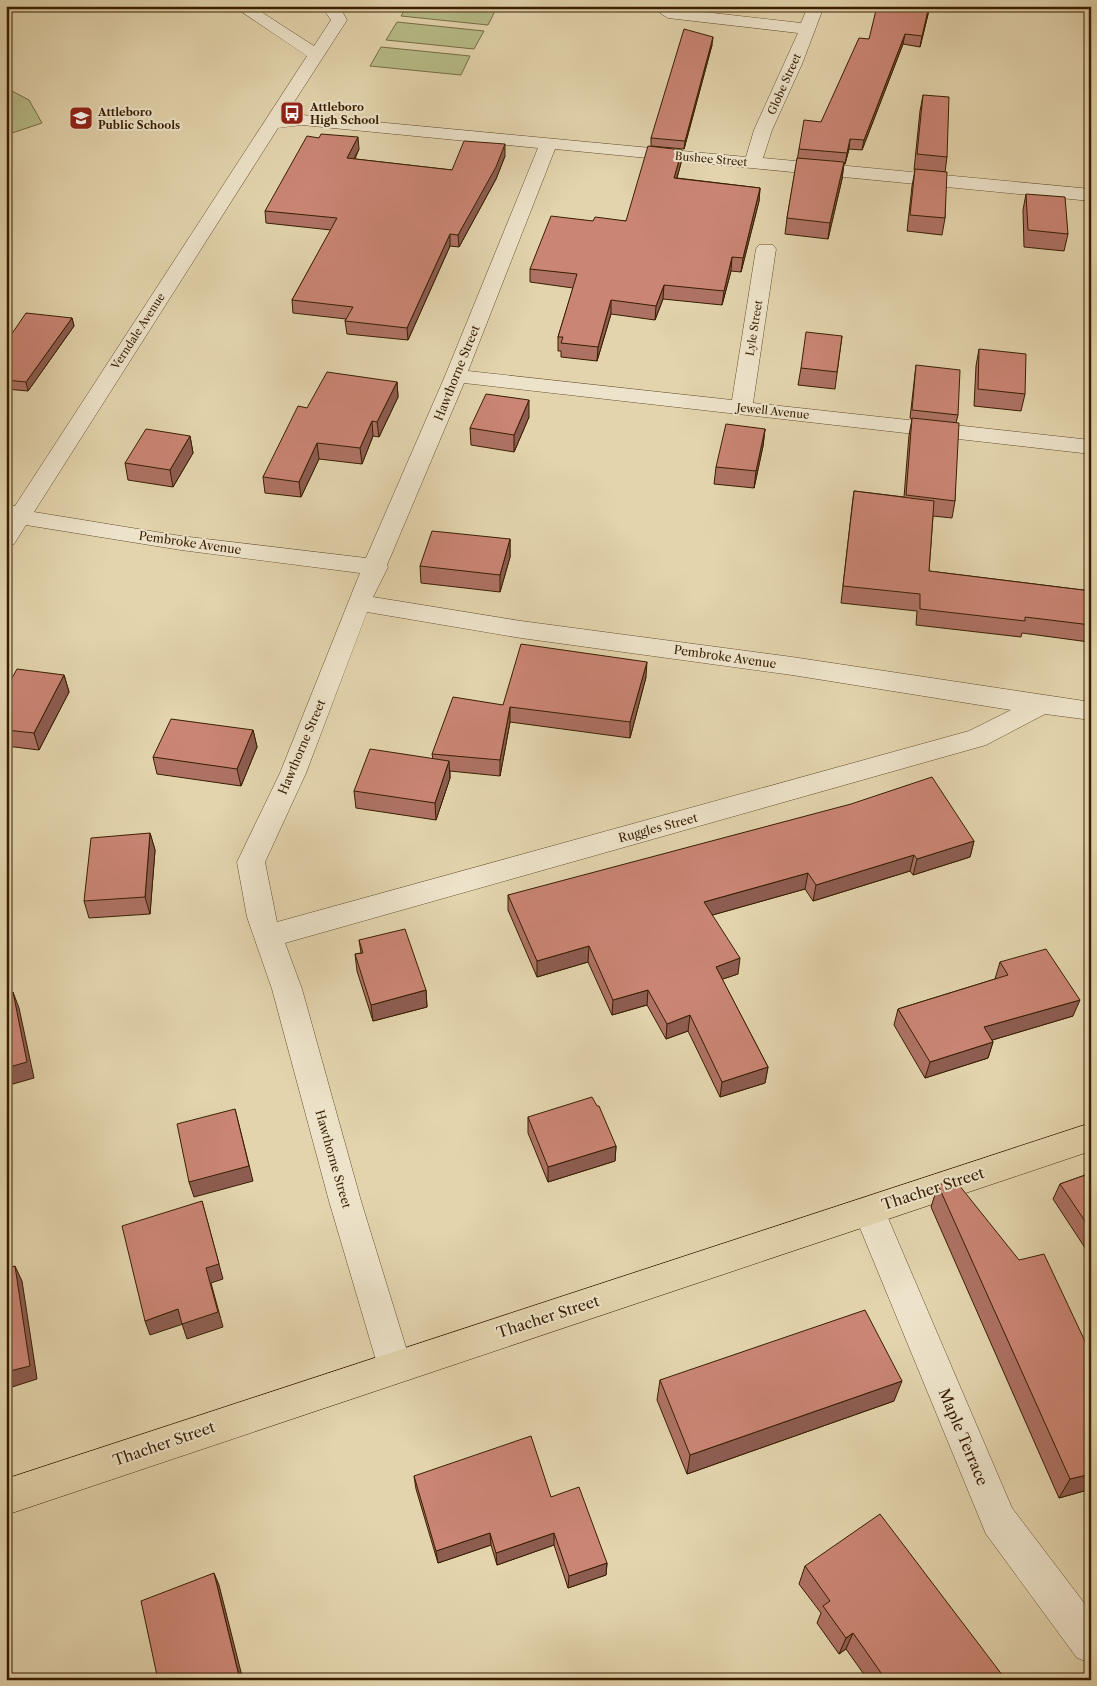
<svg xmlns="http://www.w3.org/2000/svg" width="1097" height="1686" font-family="'Libre Caslon Text',serif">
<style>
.green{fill:#b7bc88;stroke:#786d44}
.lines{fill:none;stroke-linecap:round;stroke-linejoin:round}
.minor-casing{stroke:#634c2b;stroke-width:1}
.highway-casing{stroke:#381e00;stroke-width:1}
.minor{fill:#ede3ca;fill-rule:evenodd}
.highway{fill:#e3d4ad;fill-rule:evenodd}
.wall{fill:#ae7264;stroke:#381e00}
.shaded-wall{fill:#8d5d51;stroke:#381e00}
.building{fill:#ca8574;stroke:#381e00}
.labels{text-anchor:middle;stroke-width:4;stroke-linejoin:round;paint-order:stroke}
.far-street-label{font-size:11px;fill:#381e00;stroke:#ede3ca}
.far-poi-label{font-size:11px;font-weight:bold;fill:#381e00;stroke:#ede3ca;text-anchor:start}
.street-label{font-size:12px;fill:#381e00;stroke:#ede3ca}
.near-street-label{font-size:15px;fill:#381e00;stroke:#ede3ca}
</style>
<rect width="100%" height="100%" fill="#e3d4ad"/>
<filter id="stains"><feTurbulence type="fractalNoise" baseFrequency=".004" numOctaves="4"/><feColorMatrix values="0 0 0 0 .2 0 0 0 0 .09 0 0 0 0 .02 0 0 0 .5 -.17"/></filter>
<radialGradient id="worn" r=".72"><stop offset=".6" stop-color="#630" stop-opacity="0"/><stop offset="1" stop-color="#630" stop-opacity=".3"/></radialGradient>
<path class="green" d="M407 6H487L497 7 488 25 401 16Z
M397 22 484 31 474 49 386 40Z
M381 47 470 56 461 75 370 66Z
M6 88 29 100 42 123 6 135Z"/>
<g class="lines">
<g class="minor-casing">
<path id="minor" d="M233 6H252L314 46 331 20 321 6H339L347 20 285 116 302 115 746 157 754 130 798 33 668 18 660 13 668 8 801 23 808 6H824L802 64 772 130 763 158 1091 189V201L555 149 468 371 732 400 756 249 759 245H773L776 249 753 403 1091 440V454L464 383 387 565 388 567 373 597 521 621 792 657 1091 702V720L1045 714 986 745 285 943 302 989 361 1201 412 1367 407 1379 395 1384 383 1379 378 1367 329 1201 272 989 247 917 237 862 280 773 360 573 181 550 26 525 14 544 6 546V504L15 506 307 56ZM302 125 538 148 445 376 366 558 181 536 34 512 278 128ZM367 612 521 638 792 675 1011 710 969 731 277 922 265 862 306 773Z
M869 1196 881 1201 885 1211 1012 1508 1091 1612V1663L1077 1658 986 1534 853 1211 857 1201Z"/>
</g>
<g class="highway-casing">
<path id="highway" d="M1091 1123V1151L6 1515V1479Z"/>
</g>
<use href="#minor" class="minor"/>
<use href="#highway" class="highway"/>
</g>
<path class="wall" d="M930 6 920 47 903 44 862 150 849 149 845 164H844L842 179 828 239 785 234 787 218 799 149 821 122 869 39Z
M712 45 684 149 651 146V138Z
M923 95 947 157 945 172V218L942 235 907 231 912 186 915 170H914L920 111Z
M359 149 355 159 452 170 505 156 496 179 459 247 450 246 408 340 347 334 345 321 346 319 293 313 292 300 331 230 266 223 265 211Z
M681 163 677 178 760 188 759 201 741 272 731 271 722 305 663 299 655 320 611 314 597 361 561 357V351H558V337L573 288 530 282V269L593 221H626Z
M1026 194 1068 234 1064 251 1024 247 1023 210Z
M72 318 74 326 28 391 6 389V335H11Z
M842 336 835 389 798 385 801 368Z
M979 349 1025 394 1021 411 974 406 976 366Z
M916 365 958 415 956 423 955 501 952 518 933 516 929 571 1091 591V638L1089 642 1022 633 1021 637 916 625 917 611 841 603 852 507 854 491 904 497 909 435 912 419 910 418Z
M397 382 398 397 379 437 373 436 362 464 319 459 301 497 265 493 263 477 307 408Z
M529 417 514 452 471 445 470 428Z
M765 429 763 446 754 488 714 484 716 467Z
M190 436 193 453 173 487 128 480 125 463Z
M510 539V557L500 592 421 583 420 566Z
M64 675 69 692 39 750 6 746V689Z
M646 677 630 738 510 722 500 776 450 771V778L436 820 356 808 354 791 433 759 432 754 503 705Z
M253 730 257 747 241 786 157 774 153 757Z
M150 833 155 850 150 914 89 918 84 901Z
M974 841 970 857 913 875 910 871 813 901 805 889 712 915 738 974 722 979 768 1067 765 1083 720 1097 688 1031 666 1039 647 1005 612 1015 588 962 537 977 508 910V895Z
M359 940 426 990 427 1007 373 1021 357 971 355 954 361 953Z
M1000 962 1073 1016 992 1040 993 1042 988 1058 925 1078 894 1025 898 1009 995 979Z
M528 1117 616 1146 615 1161 548 1182 528 1133Z
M1091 1173V1257L1053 1199 1060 1184Z
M938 1185 1091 1354V1489L1059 1498 931 1207Z
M660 1380 894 1401 687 1474 657 1400Z
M414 1476 551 1497 607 1563 606 1575 568 1588 554 1545 497 1565 491 1545 438 1563 416 1489Z
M805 1566 1006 1680H868L846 1649 839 1654 817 1623 821 1613 799 1584Z"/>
<path class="shaded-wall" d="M929 6H930L920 47 922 36Z
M905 34 903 44 862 150 864 140Z
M713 37 712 45 684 149 685 141Z
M358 137 359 149 348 170 347 158Z
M850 139 849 149 845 164 847 153Z
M505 144V156L496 179 459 247 458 235Z
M682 150 681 163 673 191 674 178Z
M844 162 842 179 828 239 830 223Z
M760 188 759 201 741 272 743 258Z
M450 234V246L408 340 407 328Z
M732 257 731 271 722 305 724 291Z
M664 285 663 299 655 320 656 306Z
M611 300V314L597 361 598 347Z
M72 318 74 326 28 391 26 382Z
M397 382 398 397 379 437 377 422Z
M529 400V417L514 452V435Z
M372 421 373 436 362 464 360 448Z
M765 429 763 446 754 488 756 471Z
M190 436 193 453 173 487 170 470Z
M317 443 319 459 301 497 299 482Z
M510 539V557L500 592V575Z
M647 662 646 677 630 738V722Z
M64 675 69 692 39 750 34 733Z
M510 707V722L500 776V760Z
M253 730 257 747 241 786 237 769Z
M449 761 450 778 436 820 435 803Z
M150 833 155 850 150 914 145 897Z
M974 841 970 857 913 875 917 859Z
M914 855 910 871 813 901 816 885Z
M808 873 805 889 702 918 704 902Z
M589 946 588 962 537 977V961Z
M740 958 738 974 714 982 716 967Z
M426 990 427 1007 373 1021 371 1005Z
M648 990 647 1005 612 1015 613 1000Z
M13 992 19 1008 34 1078 6 1086V1068Z
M1080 1000 1073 1016 979 1044 984 1027Z
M690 1015 688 1031 666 1039 667 1024Z
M993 1042 988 1058 925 1078 930 1062Z
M768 1067 765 1083 720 1097 722 1082Z
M235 1109 253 1181 194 1197 189 1182Z
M616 1146 615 1161 548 1182V1167Z
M202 1201 223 1279 211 1283 223 1327 187 1339 182 1324 206 1268Z
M15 1266 22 1281 37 1379 6 1389V1372Z
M178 1309 183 1324 150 1335 145 1321Z
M902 1381 894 1401 687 1474 690 1455Z
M1091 1474V1489L1059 1498 1070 1479Z
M490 1533 491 1545 438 1563 436 1551Z
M554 1533V1545L497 1565 496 1553Z
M607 1563 606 1575 568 1588 569 1576Z
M214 1573 219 1585 243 1680H240Z
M853 1633 846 1649 839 1654 846 1638Z"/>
<path class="building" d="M877 6H929L922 36 905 34 864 140 850 139 847 153 799 149 804 120 821 122 859 38 869 39Z
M684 29 713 37 685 141 651 138Z
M923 95 949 97 947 157 917 154Z
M321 134 358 137 347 158 452 170 464 141 505 144 496 167 458 235 450 234 407 328 345 321 353 307 292 300 337 218 265 211 307 136 319 138Z
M648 146 682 150 674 178 760 188 743 258 732 257 724 291 664 285 656 306 611 300 598 347 561 343 563 337H558L577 274 530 269 551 216 593 221 595 217 626 221Z
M797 158 844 162 830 223 787 218Z
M915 169 947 172 945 218 910 215Z
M1026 194 1065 197 1068 234 1028 230Z
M26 313 72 318 26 382 6 380V335H11Z
M806 332 842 336 837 372 801 368Z
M979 349 1026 354 1025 394 978 389Z
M916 365 960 370 958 415 912 410Z
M327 372 397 382 377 422 372 421 360 448 317 443 299 482 263 477 298 406 307 408Z
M486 394 529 400 514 435 470 428Z
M912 418 959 423 955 501 906 495Z
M726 424 765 429 756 471 716 467Z
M146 429 190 436 170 470 125 463Z
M854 491 934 501 929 571 1091 591V625L1025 617V621L920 609V594L843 586Z
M432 531 510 539 500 575 420 566Z
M521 644 647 662 630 722 510 707 500 760 432 754 453 697 503 705Z
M17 669 64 675 34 733 6 730V689Z
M171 719 253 730 237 769 153 757Z
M370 749 449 761 435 803 354 791Z
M932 777 974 841 917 859 914 855 816 885 808 873 704 902 740 958 716 967 768 1067 722 1082 690 1015 667 1024 648 990 613 1000 589 946 537 961 508 895 851 804Z
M150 833 145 897 84 901 91 838Z
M405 929 426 990 371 1005 355 954 363 953 359 940Z
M1046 949 1080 1000 984 1027 993 1042 930 1062 898 1009 1008 975 1000 962Z
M13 992 27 1062 6 1068V994Z
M592 1097 597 1106H599L616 1146 548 1167 528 1117Z
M235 1109 249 1166 189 1182 177 1124Z
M1091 1173V1230L1060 1184Z
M955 1180 1019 1260 1044 1254 1091 1354V1474L1070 1479 938 1185Z
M202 1201 219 1264 206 1268 218 1312 182 1324 178 1309 145 1321 122 1226Z
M15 1266 30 1366 6 1372V1269Z
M865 1310 902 1381 690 1455 660 1380Z
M531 1436 551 1497 579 1487 607 1563 569 1576 554 1533 496 1553 490 1533 436 1551 414 1476Z
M880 1514 1006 1680H886L853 1633 846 1638 823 1606 830 1601 805 1566Z
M214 1573 240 1680H158L141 1601Z"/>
<defs>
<g id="bus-square" transform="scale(1.25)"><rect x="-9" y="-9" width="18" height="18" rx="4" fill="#8f2418" stroke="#ede3ca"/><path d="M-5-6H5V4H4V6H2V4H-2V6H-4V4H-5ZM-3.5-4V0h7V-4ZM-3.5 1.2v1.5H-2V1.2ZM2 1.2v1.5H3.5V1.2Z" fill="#fff"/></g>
<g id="school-square" transform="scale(1.25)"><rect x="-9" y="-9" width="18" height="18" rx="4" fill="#8f2418" stroke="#ede3ca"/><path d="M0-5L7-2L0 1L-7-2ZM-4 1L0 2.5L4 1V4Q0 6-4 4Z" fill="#fff"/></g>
</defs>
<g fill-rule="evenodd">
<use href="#bus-square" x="292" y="113"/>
<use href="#school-square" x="81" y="118"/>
</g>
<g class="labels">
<g class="far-street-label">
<text transform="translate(784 84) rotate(-66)" y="4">Globe Street</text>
<text transform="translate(711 159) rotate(5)" y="4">Bushee Street</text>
<text transform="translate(754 328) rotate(-81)" y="4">Lyle Street</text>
<text transform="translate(138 331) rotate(-57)" y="4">Verndale Avenue</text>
<text transform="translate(773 411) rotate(6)" y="4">Jewell Avenue</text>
</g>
<g class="far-poi-label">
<text x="310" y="111">Attleboro<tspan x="310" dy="13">High School</tspan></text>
<text x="98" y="116">Attleboro<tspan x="98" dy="13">Public Schools</tspan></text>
</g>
<g class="street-label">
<text transform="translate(457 373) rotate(-68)" y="4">Hawthorne Street</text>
<text transform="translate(190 543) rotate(8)" y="4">Pembroke Avenue</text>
<text transform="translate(725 657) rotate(8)" y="4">Pembroke Avenue</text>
<text transform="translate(302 747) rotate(-67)" y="4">Hawthorne Street</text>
<text transform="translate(658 828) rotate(-15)" y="4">Ruggles Street</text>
<text transform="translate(333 1159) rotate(74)" y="4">Hawthorne Street</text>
</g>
<g class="near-street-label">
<text transform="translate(933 1189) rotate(-18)" y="5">Thacher Street</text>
<text transform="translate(548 1317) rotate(-18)" y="5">Thacher Street</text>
<text transform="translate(963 1437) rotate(67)" y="5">Maple Terrace</text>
<text transform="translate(164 1444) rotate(-19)" y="5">Thacher Street</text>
</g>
</g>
<rect width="1097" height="1686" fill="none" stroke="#e3d4ad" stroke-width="25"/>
<rect x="8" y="8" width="1082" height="1671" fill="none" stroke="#381e00" stroke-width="2.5"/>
<rect x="12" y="12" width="1072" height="1661" fill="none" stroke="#381e00"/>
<rect width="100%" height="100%" filter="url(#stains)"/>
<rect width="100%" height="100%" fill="url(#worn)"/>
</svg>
